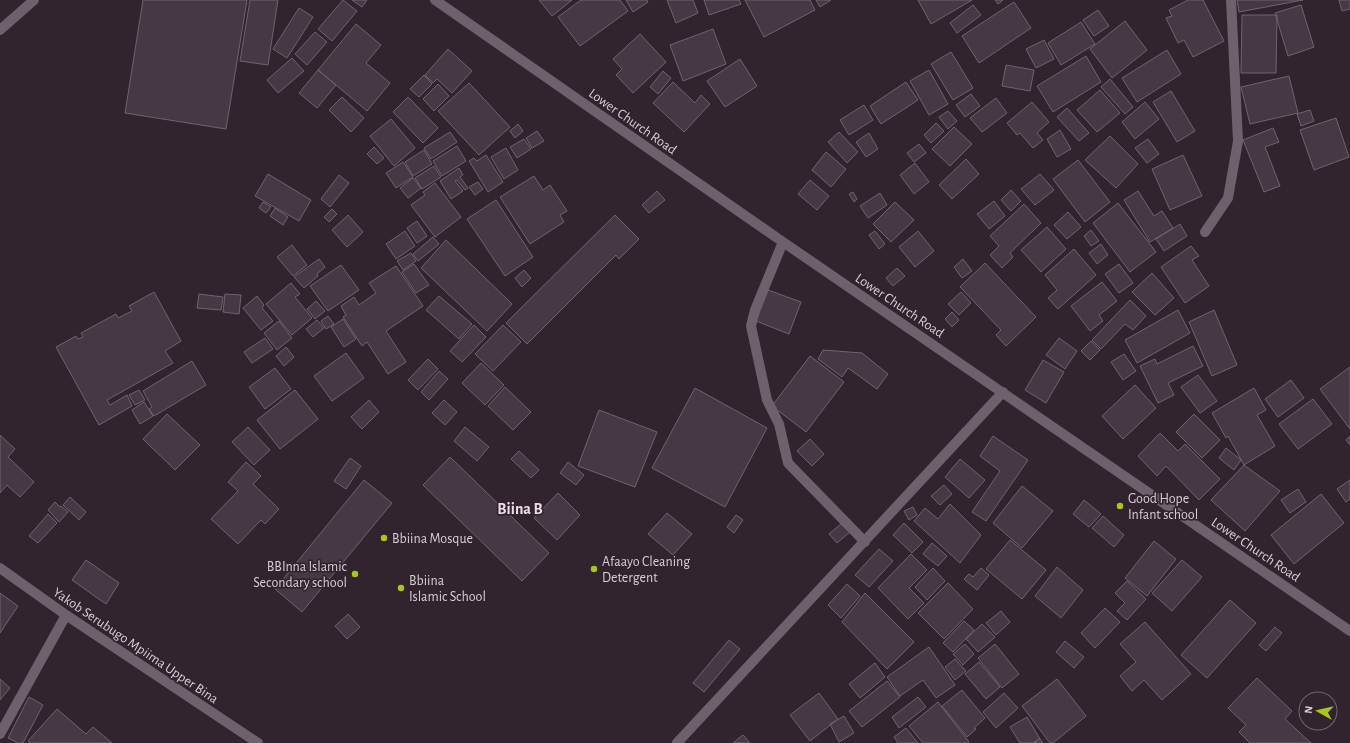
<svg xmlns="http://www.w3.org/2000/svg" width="1350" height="743" font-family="'Alegreya Sans',sans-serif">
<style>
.building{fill:#463945;stroke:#71626f}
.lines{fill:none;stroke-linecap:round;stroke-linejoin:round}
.street{stroke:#6f606d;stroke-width:10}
.poi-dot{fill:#a8c71d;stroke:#31242f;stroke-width:1.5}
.labels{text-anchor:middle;stroke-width:3.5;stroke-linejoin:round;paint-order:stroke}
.street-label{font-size:14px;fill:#d7ced5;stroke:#31242f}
.poi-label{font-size:14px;fill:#d7ced5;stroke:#31242f;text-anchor:start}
.quarter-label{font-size:16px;font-weight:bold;fill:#ecdbea;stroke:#31242f}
</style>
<rect width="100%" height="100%" fill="#31242f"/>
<path class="building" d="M143 0H247L226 129 125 113Z
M250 0H278L268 65 240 61Z
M343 0 357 11 332 41 318 29Z
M352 0H367L362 7Z
M539 0H572L552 16Z
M581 0H620L628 11 580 46 558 17Z
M626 0H647L648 2 633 12Z
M667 0H693L698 13 676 23Z
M704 0H739L741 4 709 15Z
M745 0H810L815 10 764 37Z
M816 0H831L820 7Z
M918 0H972L931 24Z
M995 0H1003L998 4Z
M1188 0H1203L1224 41 1193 57 1184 40 1178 43 1166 18 1172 16 1169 10Z
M1237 0H1303L1239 12Z
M1339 0H1350V9L1342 11Z
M1014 2 1031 28 979 63 962 36Z
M973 5 981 15 957 33 950 23Z
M1301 5 1314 47 1288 56 1275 13Z
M299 8 313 17 287 58 273 49Z
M1098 10 1109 26 1094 36 1083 20Z
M1242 15H1277L1276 73H1241Z
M1125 21 1147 50 1112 78 1090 49Z
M1081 22 1095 44 1061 65 1048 43Z
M356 24 381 45 366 63 390 83 367 111 318 70Z
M713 29 726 64 683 81 670 45Z
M315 32 327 42 307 65 295 54Z
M640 34 666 62 633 93 616 75 622 69 613 59Z
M1044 40 1054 59 1036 68 1026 49Z
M448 49 472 71 452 93 437 79 433 83 425 75Z
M1167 50 1181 74 1137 102 1122 78Z
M951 52 973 88 953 100 931 64Z
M1086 56 1101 82 1053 112 1037 86Z
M292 58 304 71 278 93 267 80Z
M740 59 757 86 725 107 707 81Z
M1006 65 1034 70 1030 91 1002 86Z
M318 70 336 85 317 108 299 93Z
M929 70 948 104 929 115 910 81Z
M663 71 671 78 658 94 650 87Z
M424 75 432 84 419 97 410 89Z
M1289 76 1298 113 1250 124 1241 87Z
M1110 79 1133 107 1125 114 1101 87Z
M673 82 695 103 701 95 710 104 684 132 653 103Z
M906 82 918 100 881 124 870 106Z
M469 83 510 127 479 155 438 111Z
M438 84 449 96 434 111 423 99Z
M1100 90 1120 113 1097 132 1077 110Z
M1171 91 1195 131 1177 142 1153 102Z
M971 94 980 106 965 117 956 105Z
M342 97 364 118 351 132 329 110Z
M408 97 438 128 423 143 393 112Z
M996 98 1007 113 982 132 970 118Z
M1032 102 1049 122 1037 133 1043 140 1033 148 1020 133 1017 135 1007 123Z
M1145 102 1159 119 1135 139 1122 122Z
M864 105 873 120 849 135 840 120Z
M1067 108 1089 133 1079 141 1057 117Z
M1310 110 1314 121 1301 126 1297 114Z
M948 111 957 121 948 129 939 117Z
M1336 118 1349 157 1314 170 1300 130Z
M391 119 415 148 394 166 370 136Z
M936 123 944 131 931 143 924 135Z
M518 124 523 131 515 138 510 131Z
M954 127 972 144 950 166 932 149Z
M1273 128 1279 142 1265 147 1280 186 1264 192 1243 140Z
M1060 130 1071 149 1057 157 1047 139Z
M537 131 544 141 532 148 526 138Z
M450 132 457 142 431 159 424 148Z
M839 132 858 152 847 163 828 142Z
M869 133 878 149 866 157 856 142Z
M1110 136 1138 164 1116 188 1085 160Z
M524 139 531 149 517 158 510 147Z
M1148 139 1159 154 1147 163 1135 148Z
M919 144 926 153 914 162 907 153Z
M457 146 466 161 442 176 433 161Z
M374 147 384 158 377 164 367 154Z
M506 148 518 170 504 179 491 157Z
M424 150 432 164 413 176 405 162Z
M826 152 846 169 831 187 812 170Z
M486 155 503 182 488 192 469 161 474 158 477 161Z
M1183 155 1202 196 1170 210 1152 169Z
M966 159 979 174 952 199 939 185Z
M1078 160 1110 202 1085 222 1053 179Z
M403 162 413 177 396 188 386 173Z
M915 163 929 182 914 194 900 175Z
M434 166 441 177 422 189 415 178Z
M459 168 463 175 460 177 468 188 465 190 457 180 455 181 463 191 451 199 440 181Z
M268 174 311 200 299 221 255 196Z
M1040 174 1054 190 1035 205 1021 189Z
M339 175 349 183 330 207 321 199Z
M534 176 543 190 550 185 567 211 560 215 564 222 530 244 500 197Z
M413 178 421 188 408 198 400 188Z
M810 180 829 196 817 210 798 194Z
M478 182 483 189 475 195 469 187Z
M435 183 461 217 435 237 411 205 425 195 423 192Z
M1011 190 1021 201 1011 211 1001 200Z
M657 191 665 200 649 213 642 205Z
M1138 191 1154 216 1162 211 1173 228 1150 242 1124 200Z
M853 192 857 199 854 202 849 194Z
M880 193 887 205 868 218 860 206Z
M496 200 533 257 505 276 467 219Z
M994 201 1005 216 989 229 977 214Z
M263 202 271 207 266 213 259 208Z
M895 202 914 220 891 242 873 224Z
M1118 203 1156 252 1130 272 1093 223Z
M1024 204 1041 223 1010 253 1013 257 1002 268 990 255 999 246 990 236Z
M275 208 288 217 283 225 270 216Z
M332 209 337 214 329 222 324 217Z
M1068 212 1081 227 1067 239 1054 225Z
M348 215 363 232 347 247 332 230Z
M615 215 639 239 619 259 616 255 527 344 506 323Z
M417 221 427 236 417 243 407 228Z
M1180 224 1187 236 1164 251 1156 239Z
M1047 227 1066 249 1041 272 1021 250Z
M1091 230 1099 241 1091 246 1084 236Z
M405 231 415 246 396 259 386 244Z
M875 231 885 244 879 249 869 235Z
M918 231 934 251 915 267 899 247Z
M433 237 439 244 418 261 413 254Z
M446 240 512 304 487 331 421 268Z
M1101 244 1108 255 1097 264 1089 253Z
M292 245 307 265 293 276 277 257Z
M1191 246 1199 256 1192 260 1209 286 1185 303 1161 267Z
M1074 249 1096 275 1058 309 1048 298 1057 290 1045 275Z
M411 253 416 261 403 270 397 261Z
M319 259 325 267 317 274 318 276 304 288 294 277Z
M963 259 972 271 962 278 954 267Z
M985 263 1036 317 1006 346 996 335 1001 330 960 287Z
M414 264 429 285 416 293 402 272Z
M1119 264 1133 283 1119 293 1105 274Z
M341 265 359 290 328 311 310 286Z
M396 266 423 306 386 331 406 362 388 374 367 342 362 346 343 317 346 315 341 306 354 297 359 305 376 293 369 283Z
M897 268 905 276 893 286 886 278Z
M524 270 531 278 522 287 515 278Z
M1152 273 1174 298 1155 315 1132 292Z
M1102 282 1117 301 1099 315 1103 321 1090 331 1071 306Z
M291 283 300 294 295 297 312 318 292 335 266 304Z
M768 290 801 302 789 334 756 321Z
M154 292 181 341 165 351 173 363 107 400 110 405 127 395 132 406 99 425 56 347 76 336 78 339 83 337 81 333 116 314 118 318 132 311 129 306Z
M961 292 971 303 959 315 948 304Z
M199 294 223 297 221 310 197 308Z
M225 294 241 295 239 314 223 312Z
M257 296 264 305 262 308 273 321 261 330 243 308Z
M439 296 472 324 459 339 426 310Z
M1130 300 1146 316 1133 330 1125 324 1101 349 1092 340Z
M316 301 325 311 315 319 307 309Z
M1178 310 1190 333 1137 363 1125 340Z
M1214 310 1237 365 1212 376 1189 322Z
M952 312 959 320 952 327 945 319Z
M328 316 334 324 326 329 321 321Z
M343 319 356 339 344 347 331 327Z
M317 320 324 328 313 337 306 329Z
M279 321 292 338 277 350 264 333Z
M474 325 486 337 462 362 450 351Z
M503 325 521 342 493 371 475 354Z
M265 338 273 349 252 363 244 352Z
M1059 338 1077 351 1065 369 1046 355Z
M1091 341 1100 350 1090 360 1081 351Z
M1193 346 1203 366 1168 383 1174 395 1158 403 1140 366 1155 359 1157 364Z
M286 347 294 357 284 366 276 356Z
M823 350 862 353 888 374 877 389 848 368 842 377 818 359Z
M346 353 364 378 332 401 314 376Z
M1124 354 1136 371 1123 380 1111 362Z
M810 356 844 382 806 432 772 406Z
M428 359 438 369 418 390 408 380Z
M1043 360 1064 372 1046 403 1025 390Z
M192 361 206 385 154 416 149 409 152 407 143 391Z
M481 363 504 385 485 405 462 383Z
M1350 367V429L1320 389Z
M275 368 291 389 265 409 249 387Z
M439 371 448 379 429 400 421 392Z
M1198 375 1217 401 1200 413 1181 387Z
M1291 380 1304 398 1278 417 1265 399Z
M1135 385 1156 408 1123 439 1102 416Z
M505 387 531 412 513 430 488 406Z
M695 388 767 428 725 507 652 468Z
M1254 388 1266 410 1257 415 1275 446 1244 465 1228 436 1226 438 1212 413Z
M139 390 145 400 135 405 129 395Z
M295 390 318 419 280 449 257 420Z
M1313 399 1332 424 1298 449 1279 424Z
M369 400 379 412 362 429 351 417Z
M444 400 457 412 445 425 432 413Z
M144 402 153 416 140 424 132 410Z
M599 410 657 432 635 487 578 466Z
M167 414 200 445 175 470 143 439Z
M1194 414 1220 440 1202 458 1176 432Z
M248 427 270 450 254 465 232 442Z
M465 427 489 447 477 461 454 441Z
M1160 433 1178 451 1185 444 1220 479 1199 500 1166 466 1157 476 1138 456Z
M0 435 15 449 8 457 34 482 20 497 7 485 0 493Z
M993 436 1028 460 986 521 972 512 1000 471 980 456Z
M1350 436V445L1346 440Z
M810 439 824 454 812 466 797 451Z
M1226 448 1241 460 1234 470 1219 458Z
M519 451 539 470 531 478 511 459Z
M450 457 549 553 522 581 423 485Z
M350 458 361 466 346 489 334 481Z
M960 459 985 480 969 498 945 477Z
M246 462 261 476 253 484 279 509 265 524 261 520 238 544 211 519 238 491 228 482Z
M568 462 584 475 576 485 560 473Z
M1244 465 1280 491 1245 531 1211 500Z
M364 480 392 503 302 612 275 589Z
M1350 480V499L1346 502 1337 489Z
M944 485 952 494 940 505 931 496Z
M1022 486 1053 511 1022 548 993 523Z
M1298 489 1306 502 1290 513 1281 500Z
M558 493 580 515 557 540 534 518Z
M1321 494 1344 523 1294 564 1271 535Z
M70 497 86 512 79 520 63 505Z
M1084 500 1101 514 1089 527 1073 514Z
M55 502 60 507 61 506 68 512 59 522 48 510Z
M950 504 981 535 960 563 914 521 925 508 938 519Z
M913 507 917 515 909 520 904 511Z
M667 513 692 534 673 555 648 534Z
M48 514 57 523 38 543 29 536Z
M736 515 743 520 734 533 727 527Z
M1103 516 1124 535 1114 547 1092 528Z
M842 523 850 532 837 543 829 534Z
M904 523 923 542 912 553 893 535Z
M1010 540 1046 570 1022 599 986 569Z
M1154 541 1176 559 1147 596 1125 578Z
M932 543 947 556 938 566 923 554Z
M879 549 893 561 869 587 855 575Z
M911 554 927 570 909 588 924 603 908 619 878 588Z
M86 560 119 583 106 604 72 580Z
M1182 560 1202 577 1172 611 1152 593Z
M1057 567 1083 590 1061 618 1035 596Z
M933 568 945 581 927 600 915 587Z
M981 568 989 575 977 590 964 579 969 574 973 577Z
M1127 581 1146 599 1127 620 1117 611 1125 603 1115 593Z
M948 583 973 609 944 639 918 613Z
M847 584 860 596 841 618 828 605Z
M0 593 18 606 0 633Z
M865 593 914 642 887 669 842 622Z
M1230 600 1256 623 1207 678 1181 655Z
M1105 608 1120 622 1095 648 1081 633Z
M1001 611 1010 622 996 635 986 623Z
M348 614 360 627 347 639 335 626Z
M964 621 974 630 953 652 943 643Z
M1145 622 1191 674 1162 700 1144 680 1132 691 1120 676 1136 662 1120 644Z
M982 624 995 637 978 652 966 639Z
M1275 627 1282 633 1266 651 1259 645Z
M729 640 740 649 704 692 693 683Z
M1065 641 1084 657 1074 668 1056 652Z
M965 644 974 654 963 665 953 654Z
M995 644 1019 674 1002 688 978 658Z
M929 647 955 685 936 698 923 680 900 696 887 677Z
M955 659 966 671 955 680 945 667Z
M979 662 1000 687 986 699 965 674Z
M875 663 885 677 860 698 849 684Z
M1257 678 1292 711 1285 719 1311 743H1250L1239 732 1246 725 1228 708Z
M0 679 10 688 0 700Z
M1057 679 1086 716 1053 743H1050L1022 706Z
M887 681 900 697 862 727 849 711Z
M962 690 985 718 974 728 976 729 967 737 942 706Z
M819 693 838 719 810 741 790 715Z
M1004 693 1018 708 996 728 983 712Z
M29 697 43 705 23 743H18L8 738Z
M918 697 926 707 899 728 892 717Z
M938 702 969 742 968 743H923L909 726Z
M57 709 86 734 93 727 112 743H30L28 741Z
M844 716 854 733 839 742 830 724Z
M1027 717 1040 739 1033 743H1020L1010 727Z
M906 728 918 743H898L894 737Z
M743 735 750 743H733Z
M1040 739 1043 743H1034Z"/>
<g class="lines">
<path class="street" d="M435 0 783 242 1350 631
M0 30 34 0
M1205 232 1228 198 1238 141 1231 0
M783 242 755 310 751 326 767 400 779 424 788 463 865 542
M0 568 66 615 258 743
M0 734 66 615
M677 743 1003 392"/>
</g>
<g class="poi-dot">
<circle cx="1120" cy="506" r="4"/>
<circle cx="384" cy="538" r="4"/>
<circle cx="594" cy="569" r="4"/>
<circle cx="355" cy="574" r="4"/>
<circle cx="401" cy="588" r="4"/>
</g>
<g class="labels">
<g class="street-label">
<text transform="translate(633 121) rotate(35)" y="5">Lower Church Road</text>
<text transform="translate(900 305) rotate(34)" y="5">Lower Church Road</text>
<text transform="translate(1256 549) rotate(34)" y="5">Lower Church Road</text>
<text transform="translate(136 645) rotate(34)" y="5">Yakob Serubugo Mpiima Upper Bina</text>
</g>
<g class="poi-label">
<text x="1128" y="503">Good Hope<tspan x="1128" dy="16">Infant school</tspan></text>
<text x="392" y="543">Bbiina Mosque</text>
<text x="602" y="566">Afaayo Cleaning<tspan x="602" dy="16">Detergent</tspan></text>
<text x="347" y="571" text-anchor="end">BBInna Islamic<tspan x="347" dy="16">Secondary school</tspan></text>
<text x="409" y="585">Bbiina<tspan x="409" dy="16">Islamic School</tspan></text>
</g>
<g class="quarter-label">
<text x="520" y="514">Biina B</text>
</g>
</g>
<g transform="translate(1318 711) rotate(278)"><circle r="19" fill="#31242f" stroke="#736871"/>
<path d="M0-3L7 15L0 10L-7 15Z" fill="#a8c71d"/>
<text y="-6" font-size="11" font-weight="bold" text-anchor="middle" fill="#d7ced5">N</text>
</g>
</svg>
